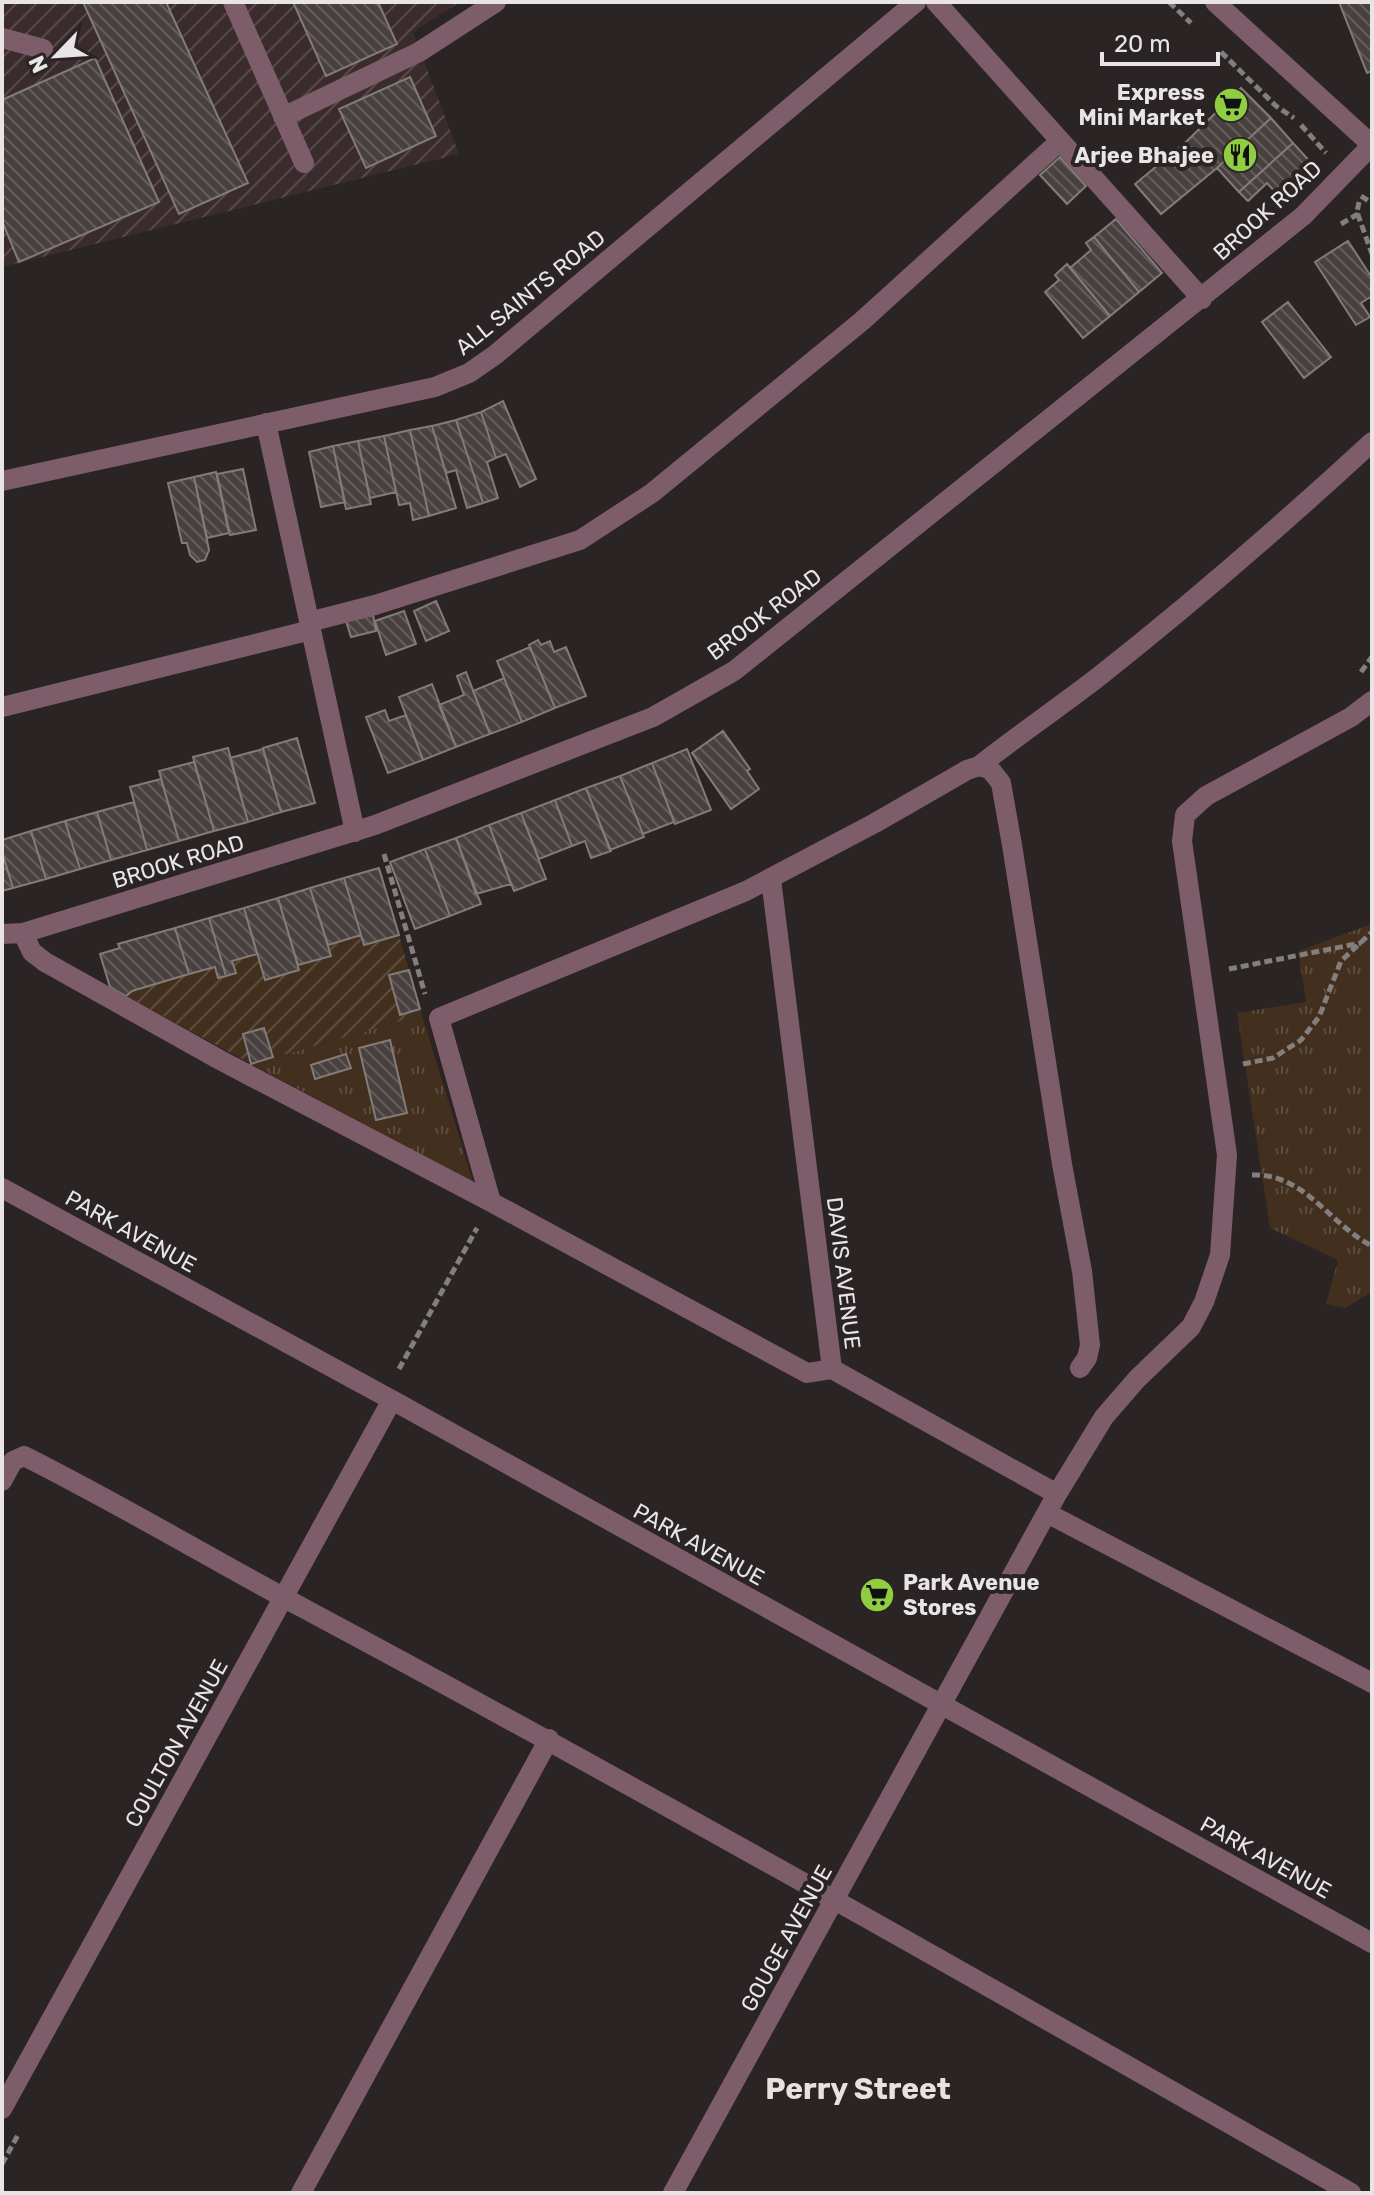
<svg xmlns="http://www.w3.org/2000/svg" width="1374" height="2195" font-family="Rubik,sans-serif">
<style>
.industrial{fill:url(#industrial-furrows)}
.grass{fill:url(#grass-tufts)}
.garden{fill:url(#garden-furrows)}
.building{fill:url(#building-back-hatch);stroke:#827b78;stroke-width:2}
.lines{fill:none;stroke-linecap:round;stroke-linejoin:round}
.path{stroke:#847f7f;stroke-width:5;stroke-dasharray:8 4;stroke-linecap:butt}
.minor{stroke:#7e5d6a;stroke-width:20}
.labels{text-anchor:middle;stroke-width:8;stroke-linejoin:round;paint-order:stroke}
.poi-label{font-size:22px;font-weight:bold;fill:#e9e4e5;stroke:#2a2424;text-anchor:end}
.street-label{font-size:22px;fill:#e9e4e5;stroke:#2a2424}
.district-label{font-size:30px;font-weight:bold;fill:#e9e0e0;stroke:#2a2424}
</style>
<defs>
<pattern id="industrial-furrows" width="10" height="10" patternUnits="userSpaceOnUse" patternTransform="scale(2)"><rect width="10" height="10" fill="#3a2c2d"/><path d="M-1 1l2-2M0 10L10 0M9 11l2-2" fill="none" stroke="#564a4b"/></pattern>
<pattern id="grass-tufts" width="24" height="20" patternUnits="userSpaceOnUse" patternTransform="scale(2)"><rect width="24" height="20" fill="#432f1d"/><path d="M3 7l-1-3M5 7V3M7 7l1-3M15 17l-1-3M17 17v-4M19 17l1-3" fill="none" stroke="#5e4d3e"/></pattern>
<pattern id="garden-furrows" width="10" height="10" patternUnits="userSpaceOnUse" patternTransform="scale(2)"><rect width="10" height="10" fill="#432f1d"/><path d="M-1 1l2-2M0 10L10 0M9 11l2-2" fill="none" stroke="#5e4d3e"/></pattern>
<pattern id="building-back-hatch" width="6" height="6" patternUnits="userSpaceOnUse" patternTransform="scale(2)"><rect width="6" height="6" fill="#48413f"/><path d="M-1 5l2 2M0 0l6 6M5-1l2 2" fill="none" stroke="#625c5b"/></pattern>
</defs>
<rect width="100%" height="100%" fill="#2a2424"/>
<path class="industrial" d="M2 2H460L413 32 459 154 2 267Z"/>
<path class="grass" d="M1372 924V1292L1345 1308 1326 1304 1338 1260 1270 1228 1237 1013 1306 1002 1298 951Z
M422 1015 473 1182 251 1064Z"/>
<path class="garden" d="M361 935 364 944 399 935 422 1015 251 1064 126 996 133 991 215 967 218 978 235 973 232 961 257 954 266 980 299 970 298 965 330 956 328 945Z"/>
<path class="building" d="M83 2H166L248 183 179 214Z
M293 2H378L397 44 326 76Z
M1339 2H1372V71L1367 73Z
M95 58 159 202 19 262 2 221V100Z
M410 77 436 136 366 168 339 109Z
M1241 88 1271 118 1217 168 1161 214 1135 184 1187 141Z
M1271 118 1293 143 1239 192 1217 168Z
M1293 143 1313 165 1279 196 1267 183 1248 201 1239 192Z
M1060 157 1086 186 1067 204 1040 175Z
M1116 219 1162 273 1139 292 1094 237Z
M1094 237 1139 292 1110 316 1070 268 1091 250 1086 243Z
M1348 241 1372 278V296L1361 303 1370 317 1356 325 1315 262Z
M1067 264 1110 316 1083 338 1045 292 1059 280 1055 275Z
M1288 302 1331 357 1304 378 1262 322Z
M503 401 536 479 520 487 506 454 496 458 481 412Z
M481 412 496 458 487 462 498 498 483 503 456 420Z
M456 420 483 503 467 508 456 470 446 473 432 426Z
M432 426 456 508 429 516 410 430Z
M410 430 429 516 413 520 410 503 399 505 384 436Z
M384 436 396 492 370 498 358 441Z
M358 441 371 504 346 509 333 446Z
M333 446 345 502 321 507 309 452Z
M243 469 256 530 230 535 217 474Z
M216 472 229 533 207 538 194 477Z
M194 477 209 550 205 560 197 562 190 555 187 543H182L168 483Z
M436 601 449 631 426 641 414 611Z
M404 611 416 644 386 655 375 621Z
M373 615 376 631 351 637 346 621Z
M538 640 541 645 550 641 554 652 566 647 586 696 555 708 529 645Z
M530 647 555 708 522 722 497 661Z
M466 672 490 734 456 747 439 705 464 695 457 676Z
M504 678 522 722 490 734 473 691Z
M432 684 456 747 423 760 399 697Z
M385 710 389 721 406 715 423 760 388 773 366 717Z
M723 731 750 769 747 771 759 789 731 809 692 753Z
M297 738 315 803 281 812 263 748Z
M228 748 248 822 214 831 193 757Z
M263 749 281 812 248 822 230 758Z
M687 749 711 810 675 824 652 763Z
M194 762 214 831 179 841 159 771Z
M652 763 674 822 643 834 620 776Z
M620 776 644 837 610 850 586 788Z
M161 779 179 841 147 850 130 787Z
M586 788 611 851 591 858 585 841 572 846 555 800Z
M555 800 572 846 539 859 521 813Z
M134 802 147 850 111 860 97 812Z
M97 812 111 860 80 869 65 821Z
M521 813 546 879 514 891 489 825Z
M65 821 80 869 46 879 31 831Z
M489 825 511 884 476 894 456 838Z
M31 831 46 879 13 888 2 852V840Z
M456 838 481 904 450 916 425 849Z
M425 849 450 916 415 929 390 862Z
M2 852 13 888 2 891Z
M379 868 399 935 364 945 344 878Z
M344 878 361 935 328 945 310 888Z
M310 888 331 956 298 965 278 898Z
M278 898 299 970 265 980 244 908Z
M244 908 257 954 232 961 236 973 226 976 209 918Z
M209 918 226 976 218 978 215 967 189 974 175 928Z
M175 928 189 974 132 991 126 996 110 987 100 954 120 948 118 944Z
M409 970 420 1009 400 1015 389 975Z
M264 1028 273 1057 251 1064 243 1034Z
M390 1040 407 1113 376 1120 359 1048Z
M346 1054 351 1068 315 1079 311 1065Z"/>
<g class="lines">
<path class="path" d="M1169 2 1191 23
M1221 52 1276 106 1294 118
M1301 125 1326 153
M1361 196 1372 203
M1359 202 1357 212 1372 254
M1341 224 1358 214
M1361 672 1372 657
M384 854 425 994
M1229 969 1361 943
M1243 1064 1273 1058 1301 1040 1319 1017 1341 961 1372 932
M1252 1175C1305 1173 1330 1225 1372 1246
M399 1369 477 1228
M2 2164 19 2133"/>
<path class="minor" d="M233 2 304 163
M936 2 1202 299
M1215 2 1372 145
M2 38 43 49
M283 117 419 52 496 2
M266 423 355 832
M2 481 435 387 469 373 495 355 916 2
M309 622 375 605 580 540 652 493 862 321 1059 142
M2 707 311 630
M979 766 990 769 1001 783 1012 845 1062 1164 1082 1271 1090 1345 1087 1358 1080 1368
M771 879 832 1369 1057 1494
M23 933 32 952 45 962 220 1060 491 1202 807 1373 832 1369
M2 934 23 933 375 825 653 717 734 671 1303 216 1372 145
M2 1188 392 1400 1372 1943
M491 1202 439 1018 746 891 875 823 967 770 979 766C1017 736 1058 708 1097 678 1192 603 1283 524 1372 442
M2 1481 13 1461 24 1456C120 1504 211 1559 305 1609 658 1798 1004 1995 1351 2193
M1047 1513 1372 1683
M2 2109 392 1400
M301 2193 549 1739
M673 2193 1057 1494 1104 1417 1137 1379 1191 1327 1204 1302 1220 1255 1227 1155 1182 841 1185 815 1206 796 1351 717 1372 701"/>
</g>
<defs>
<g id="supermarket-disc" transform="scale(1.8)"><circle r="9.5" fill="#90cd40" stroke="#2a2424"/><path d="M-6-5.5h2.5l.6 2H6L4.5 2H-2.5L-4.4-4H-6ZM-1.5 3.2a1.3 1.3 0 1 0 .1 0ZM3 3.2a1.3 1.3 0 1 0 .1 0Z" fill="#111"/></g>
<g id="restaurant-disc" transform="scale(1.8)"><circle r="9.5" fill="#90cd40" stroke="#2a2424"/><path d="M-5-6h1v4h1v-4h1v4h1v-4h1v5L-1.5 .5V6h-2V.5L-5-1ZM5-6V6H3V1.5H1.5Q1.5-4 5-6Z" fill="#111"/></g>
</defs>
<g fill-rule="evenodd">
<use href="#supermarket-disc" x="1231" y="105"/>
<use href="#restaurant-disc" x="1240" y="155"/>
<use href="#supermarket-disc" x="877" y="1595"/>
</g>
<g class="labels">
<g class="poi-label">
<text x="1205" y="100">Express<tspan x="1205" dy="25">Mini Market</tspan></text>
<text x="1214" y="163">Arjee Bhajee</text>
<text x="903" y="1590" text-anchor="start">Park Avenue<tspan x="903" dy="25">Stores</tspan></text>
</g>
<g class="street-label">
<text transform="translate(1267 210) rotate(-42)" y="8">BROOK ROAD</text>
<text transform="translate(530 292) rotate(-39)" y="8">ALL SAINTS ROAD</text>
<text transform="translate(764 614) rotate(-37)" y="8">BROOK ROAD</text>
<text transform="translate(178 861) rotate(-17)" y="8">BROOK ROAD</text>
<text transform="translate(131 1231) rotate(29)" y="8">PARK AVENUE</text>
<text transform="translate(844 1273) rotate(83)" y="8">DAVIS AVENUE</text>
<text transform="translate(699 1544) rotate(29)" y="8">PARK AVENUE</text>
<text transform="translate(176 1743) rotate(-61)" y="8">COULTON AVENUE</text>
<text transform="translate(1266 1857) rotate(29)" y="8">PARK AVENUE</text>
<text transform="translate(786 1938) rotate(-61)" y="8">GOUGE AVENUE</text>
</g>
<g class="district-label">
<text x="858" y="2099">Perry Street</text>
</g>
</g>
<rect width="1374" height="2195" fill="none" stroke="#e9e4e5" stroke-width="8"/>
<g transform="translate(56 56) rotate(245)" stroke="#2a2424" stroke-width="6" paint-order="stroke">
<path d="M0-6L14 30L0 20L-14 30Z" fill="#e9e4e5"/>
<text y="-12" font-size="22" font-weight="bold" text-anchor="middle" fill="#e9e4e5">N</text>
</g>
<path d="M1102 52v12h116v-12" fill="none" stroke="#e9e4e5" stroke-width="4"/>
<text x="1114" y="52" font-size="24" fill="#e9e4e5" stroke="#2a2424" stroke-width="6" paint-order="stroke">20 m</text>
</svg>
